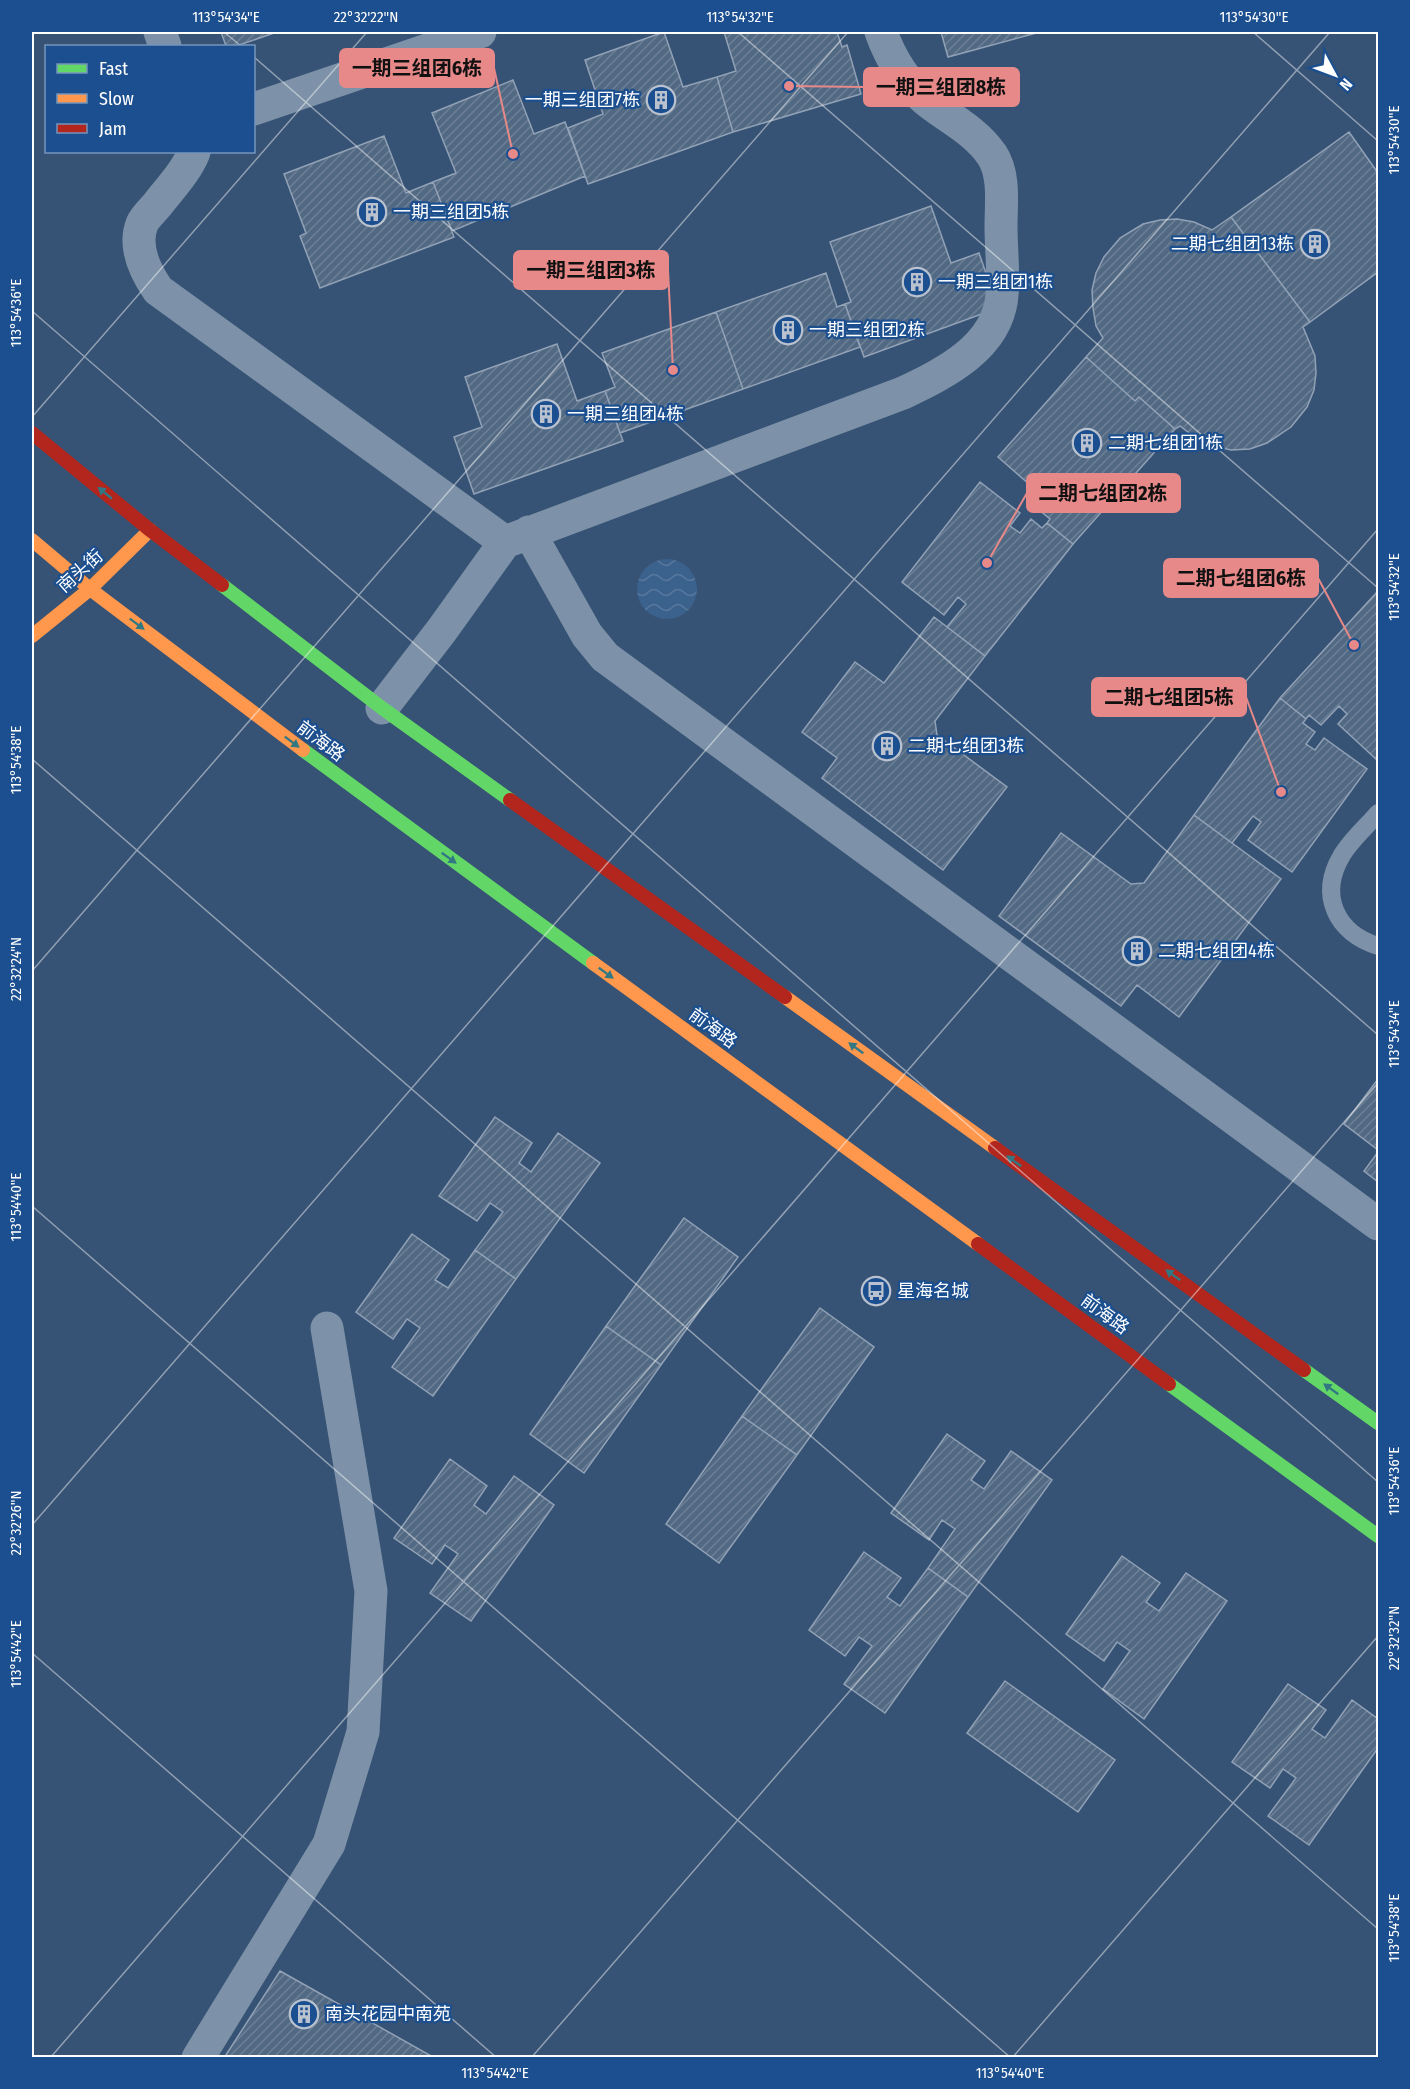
<svg xmlns="http://www.w3.org/2000/svg" width="1410" height="2089" font-family="'Fira Sans Condensed','Noto Sans SC',sans-serif">
<style>
.water{fill:url(#water-waves)}
.building{fill:url(#building-hatch);stroke:#92a2b6;stroke-width:1.5}
.lines{fill:none;stroke-linecap:round;stroke-linejoin:round}
.lane{stroke:#7d92a8;stroke-width:18}
.street{stroke:#7d92a8;stroke-width:33}
.fast{stroke:#63d668;stroke-width:14}
.slow{stroke:#ff974d;stroke-width:14}
.jam{stroke:#b3261e;stroke-width:14}
.oneway{fill:#317883}
.ticks{fill:none;stroke:#fff;stroke-width:1.5;stroke-opacity:0.45}
.labels{text-anchor:middle;stroke-width:4.5;stroke-linejoin:round;paint-order:stroke}
.poi-label{font-size:18px;fill:#fff;stroke:#1b4f8f;text-anchor:start}
.street-label{font-size:18px;fill:#fff;stroke:#1b4f8f}
.leader{fill:none;stroke:#e88989;stroke-width:2}
.callout-dot{fill:#e88989;stroke:#1b4f8f;stroke-width:2}
.callout{fill:#e88989;stroke:#e88989;stroke-width:2}
.callout-label{font-size:20px;text-anchor:middle;font-weight:bold;fill:#111}
.neatline{fill:none;stroke:#fff;stroke-width:2}
.ticks-label{font-size:15px;text-anchor:middle;fill:#fff}
</style>
<defs>
<pattern id="water-waves" width="16" height="10" patternUnits="userSpaceOnUse" patternTransform="scale(1.5)"><rect width="16" height="10" fill="#3b618d"/><path d="M0 5q4-4 8 0t8 0" fill="none" stroke="#58799e"/></pattern>
<pattern id="building-hatch" width="6" height="6" patternUnits="userSpaceOnUse" patternTransform="scale(1.5)"><rect width="6" height="6" fill="#526984"/><path d="M-1 1l2-2M0 6l6-6M5 7l2-2" fill="none" stroke="#6c8096"/></pattern>
</defs>
<rect width="100%" height="100%" fill="#365274"/>
<path class="water" d="M637 589a30 30 0 1 1 60 0a30 30 0 1 1-60 0Z"/>
<path class="building" d="M221 32H277L236 46H226Z
M664 32 683 87 717 77 733 132 588 184 568 128 603 114 585 60Z
M724 32H837L842 47 847 45 861 94 733 132 717 77 736 71Z
M941 32H1040L948 57Z
M513 80 534 134 565 122 585 176 452 231 433 182 456 173 432 113Z
M1349 132 1378 173V272L1310 322 1231 217Z
M384 136 406 193 433 182 454 237 320 288 300 236 306 233 284 174Z
M931 206 951 263 979 253 998 308 864 357 845 304 851 302 830 242Z
M1231 217 1310 322 1303 327 1315 356 1316 373 1314 390 1307 407 1291 427 1267 443 1250 449 1231 450 1214 446 1197 439 1180 426 1175 429 1139 397 1135 401 1086 357 1103 338 1096 326 1093 308 1092 290 1096 273 1104 257 1120 238 1143 224 1160 220 1177 219 1194 222 1212 230Z
M826 273 837 307 845 304 860 347 743 389 716 312Z
M716 312 743 389 620 433 605 391 615 387 602 353Z
M557 344 577 401 605 391 623 441 474 494 454 437 482 427 465 377Z
M1086 357 1135 401 1139 397 1175 429 1073 544 1047 523 1050 519 1039 510 1056 489 1047 482 1038 492 998 457Z
M980 482 1020 513 1010 526 1020 533 1031 519 1042 528 1047 523 1073 544 985 656 947 627 966 604 958 597 944 615 902 582Z
M1378 591V759L1377 760 1338 724 1347 714 1339 706 1321 725 1309 715 1306 719 1280 698Z
M934 617 985 656 935 721 937 735 1007 787 943 870 822 778 837 758 802 732 855 662 884 683Z
M1280 698 1306 719 1303 723 1315 732 1306 744 1315 750 1324 738 1367 769 1292 872 1248 840 1261 822 1253 816 1232 843 1194 815Z
M1194 815 1281 879 1179 1017 1137 985 1121 1006 999 916 1061 833 1131 884 1144 883Z
M1378 1079V1150L1344 1124Z
M495 1117 532 1143 519 1163 531 1172 558 1133 600 1163 516 1279 475 1250 503 1212 490 1203 477 1221 439 1196Z
M1378 1152V1182L1364 1171Z
M684 1218 738 1257 661 1365 606 1326Z
M412 1234 449 1260 435 1280 448 1288 475 1250 516 1279 433 1396 392 1367 420 1328 407 1319 393 1339 356 1312Z
M820 1308 874 1347 797 1455 742 1416Z
M606 1326 661 1365 584 1473 530 1434Z
M742 1416 797 1455 719 1563 666 1524Z
M947 1434 985 1461 971 1480 984 1489 1011 1451 1052 1480 968 1597 928 1568 955 1529 942 1520 929 1540 891 1513Z
M450 1459 487 1486 474 1505 486 1514 514 1476 554 1505 471 1621 430 1593 458 1554 445 1545 432 1564 394 1538Z
M864 1552 901 1578 887 1597 900 1606 928 1568 968 1597 885 1713 844 1684 872 1646 859 1637 845 1656 809 1630Z
M1122 1556 1160 1583 1146 1602 1159 1611 1186 1573 1227 1601 1144 1719 1103 1689 1130 1651 1117 1642 1104 1661 1066 1634Z
M1005 1681 1115 1760 1078 1812 967 1733Z
M1288 1684 1326 1710 1312 1729 1325 1738 1352 1700 1378 1719V1748L1309 1845 1268 1816 1296 1778 1283 1769 1270 1788 1232 1762Z
M280 1971 433 2057 224 2058Z"/>
<g class="lines">
<path class="lane" d="M1378 813C1367 826 1351 840 1342 855 1318 895 1336 933 1378 946"/>
<path class="street" d="M160 32 165 46
M254 109 480 32
M194 152C186 172 170 188 157 205 152 211 145 217 142 224 133 247 145 271 158 290L505 542
M529 532 587 635 605 657 1378 1224
M382 708 442 630 505 542 903 393C945 373 998 347 1002 295 1004 273 1001 249 1001 226 1001 203 1005 175 992 155 975 130 948 118 926 100 905 82 890 57 881 32
M198 2058 329 1844 363 1732 371 1591 327 1328"/>
<path class="fast" d="M222 585 382 708 510 800
M303 750 593 963
M1304 1370 1378 1423
M1169 1384 1378 1536"/>
<path class="slow" d="M32 540 90 589 303 750
M32 636 90 589 150 530
M593 963 978 1244
M785 997 995 1148"/>
<path class="jam" d="M32 433 150 530 222 585
M510 800 785 997
M995 1148 1304 1370
M978 1244 1169 1384"/>
</g>
<defs><path id="oneway-solid" d="M-6-.8H1V-3.2L6.5 0L1 3.2V.8H-6Z" transform="scale(1.5)"/></defs>
<g class="oneway">
<use href="#oneway-solid" transform="translate(105 493) rotate(-141)"/>
<use href="#oneway-solid" transform="translate(137 624) rotate(37)"/>
<use href="#oneway-solid" transform="translate(292 742) rotate(37)"/>
<use href="#oneway-solid" transform="translate(449 858) rotate(36)"/>
<use href="#oneway-solid" transform="translate(606 973) rotate(36)"/>
<use href="#oneway-solid" transform="translate(856 1048) rotate(-144)"/>
<use href="#oneway-solid" transform="translate(1014 1161) rotate(-144)"/>
<use href="#oneway-solid" transform="translate(1173 1275) rotate(-144)"/>
<use href="#oneway-solid" transform="translate(1331 1389) rotate(-144)"/>
</g>
<path class="ticks" d="M224 32 241 46M738 32 1378 588M1253 32 1378 141M254 57 1378 1035M32 311 1378 1482M32 417 367 32M32 759 1378 1929M32 971 848 32M32 1206 1011 2058M32 1525 1330 32M32 1653 497 2058M50 2058 1378 529M531 2058 1378 1083M1012 2058 1378 1636"/>
<defs>
<g id="building-ring" transform="scale(1.5)"><circle r="9.5" fill="#1b4f8f" stroke="#b9c2ce" stroke-width="1.5"/><path d="M-4-6H4V6H1V3H-1V6H-4ZM-2.5-4.3h1.7v1.8h-1.7ZM.8-4.3h1.7v1.8H.8ZM-2.5-1h1.7V.8h-1.7ZM.8-1h1.7V.8H.8Z" fill="#b9c2ce"/></g>
<g id="bus-ring" transform="scale(1.5)"><circle r="9.5" fill="#1b4f8f" stroke="#b9c2ce" stroke-width="1.5"/><path d="M-5-6H5V4H4V6H2V4H-2V6H-4V4H-5ZM-3.5-4V0h7V-4ZM-3.5 1.2v1.5H-2V1.2ZM2 1.2v1.5H3.5V1.2Z" fill="#b9c2ce"/></g>
</defs>
<g fill-rule="evenodd">
<use href="#building-ring" x="661" y="100"/>
<use href="#building-ring" x="372" y="212"/>
<use href="#building-ring" x="1315" y="244"/>
<use href="#building-ring" x="917" y="282"/>
<use href="#building-ring" x="788" y="330"/>
<use href="#building-ring" x="546" y="414"/>
<use href="#building-ring" x="1087" y="443"/>
<use href="#building-ring" x="887" y="746"/>
<use href="#building-ring" x="1137" y="951"/>
<use href="#bus-ring" x="876" y="1291"/>
<use href="#building-ring" x="304" y="2014"/>
</g>
<g class="labels">
<g class="poi-label">
<text x="640" y="106" text-anchor="end">一期三组团7栋</text>
<text x="393" y="218">一期三组团5栋</text>
<text x="1294" y="250" text-anchor="end">二期七组团13栋</text>
<text x="938" y="288">一期三组团1栋</text>
<text x="809" y="336">一期三组团2栋</text>
<text x="567" y="420">一期三组团4栋</text>
<text x="1108" y="449">二期七组团1栋</text>
<text x="908" y="752">二期七组团3栋</text>
<text x="1158" y="957">二期七组团4栋</text>
<text x="897" y="1297">星海名城</text>
<text x="325" y="2020">南头花园中南苑</text>
</g>
<g class="street-label">
<text transform="translate(80 571) rotate(-42)" y="6">南头街</text>
<text transform="translate(321 741) rotate(37)" y="6">前海路</text>
<text transform="translate(713 1028) rotate(36)" y="6">前海路</text>
<text transform="translate(1105 1314) rotate(36)" y="6">前海路</text>
</g>
</g>
<path class="leader" d="M513 154L494 68M789 86L864 87M673 370L668 270M987 563L1027 493M1354 645L1318 578M1281 792L1246 697"/>
<g class="callout-dot">
<circle cx="513" cy="154" r="6"/>
<circle cx="789" cy="86" r="6"/>
<circle cx="673" cy="370" r="6"/>
<circle cx="987" cy="563" r="6"/>
<circle cx="1354" cy="645" r="6"/>
<circle cx="1281" cy="792" r="6"/>
</g>
<g class="callout">
<rect x="340" y="49" width="154" height="38" rx="6"/>
<rect x="864" y="68" width="155" height="38" rx="6"/>
<rect x="514" y="251" width="154" height="38" rx="6"/>
<rect x="1027" y="474" width="153" height="38" rx="6"/>
<rect x="1164" y="559" width="154" height="38" rx="6"/>
<rect x="1092" y="678" width="154" height="38" rx="6"/>
</g>
<g class="callout-label">
<text x="417" y="75">一期三组团6栋</text>
<text x="941" y="94">一期三组团8栋</text>
<text x="591" y="277">一期三组团3栋</text>
<text x="1103" y="500">二期七组团2栋</text>
<text x="1241" y="585">二期七组团6栋</text>
<text x="1169" y="704">二期七组团5栋</text>
</g>
<rect width="1410" height="2089" fill="none" stroke="#1b4f8f" stroke-width="66"/>
<rect x="45" y="45" width="210" height="108" fill="#1b4f8f" stroke="#7695bc" stroke-width="1.5"/>
<rect x="57" y="64" width="30" height="9" fill="#63d668" stroke="#7695bc" stroke-width="1.5"/>
<text x="99" y="75" font-size="18" fill="#ffffff">Fast</text>
<rect x="57" y="94" width="30" height="9" fill="#ff974d" stroke="#7695bc" stroke-width="1.5"/>
<text x="99" y="105" font-size="18" fill="#ffffff">Slow</text>
<rect x="57" y="124" width="30" height="9" fill="#b3261e" stroke="#7695bc" stroke-width="1.5"/>
<text x="99" y="135" font-size="18" fill="#ffffff">Jam</text>
<g transform="translate(1335 75) rotate(131)" stroke="#1b4f8f" stroke-width="4.5" paint-order="stroke">
<path d="M0-4.5L10 22L0 15L-10 22Z" fill="#ffffff"/>
<text y="-9" font-size="16" font-weight="bold" text-anchor="middle" fill="#ffffff">N</text>
</g>
<rect x="33" y="33" width="1344" height="2023" class="neatline"/>
<g class="ticks-label">
<text x="226" y="22">113°54'34"E</text>
<text x="366" y="22">22°32'22"N</text>
<text x="740" y="22">113°54'32"E</text>
<text x="1254" y="22">113°54'30"E</text>
<text transform="translate(1394 140) rotate(-90)" y="5">113°54'30"E</text>
<text transform="translate(16 313) rotate(-90)" y="5">113°54'36"E</text>
<text transform="translate(1394 587) rotate(-90)" y="5">113°54'32"E</text>
<text transform="translate(16 760) rotate(-90)" y="5">113°54'38"E</text>
<text transform="translate(16 969) rotate(-90)" y="5">22°32'24"N</text>
<text transform="translate(1394 1034) rotate(-90)" y="5">113°54'34"E</text>
<text transform="translate(16 1207) rotate(-90)" y="5">113°54'40"E</text>
<text transform="translate(1394 1481) rotate(-90)" y="5">113°54'36"E</text>
<text transform="translate(16 1523) rotate(-90)" y="5">22°32'26"N</text>
<text transform="translate(1394 1638) rotate(-90)" y="5">22°32'32"N</text>
<text transform="translate(16 1654) rotate(-90)" y="5">113°54'42"E</text>
<text transform="translate(1394 1928) rotate(-90)" y="5">113°54'38"E</text>
<text x="495" y="2078">113°54'42"E</text>
<text x="1010" y="2078">113°54'40"E</text>
</g>
</svg>
